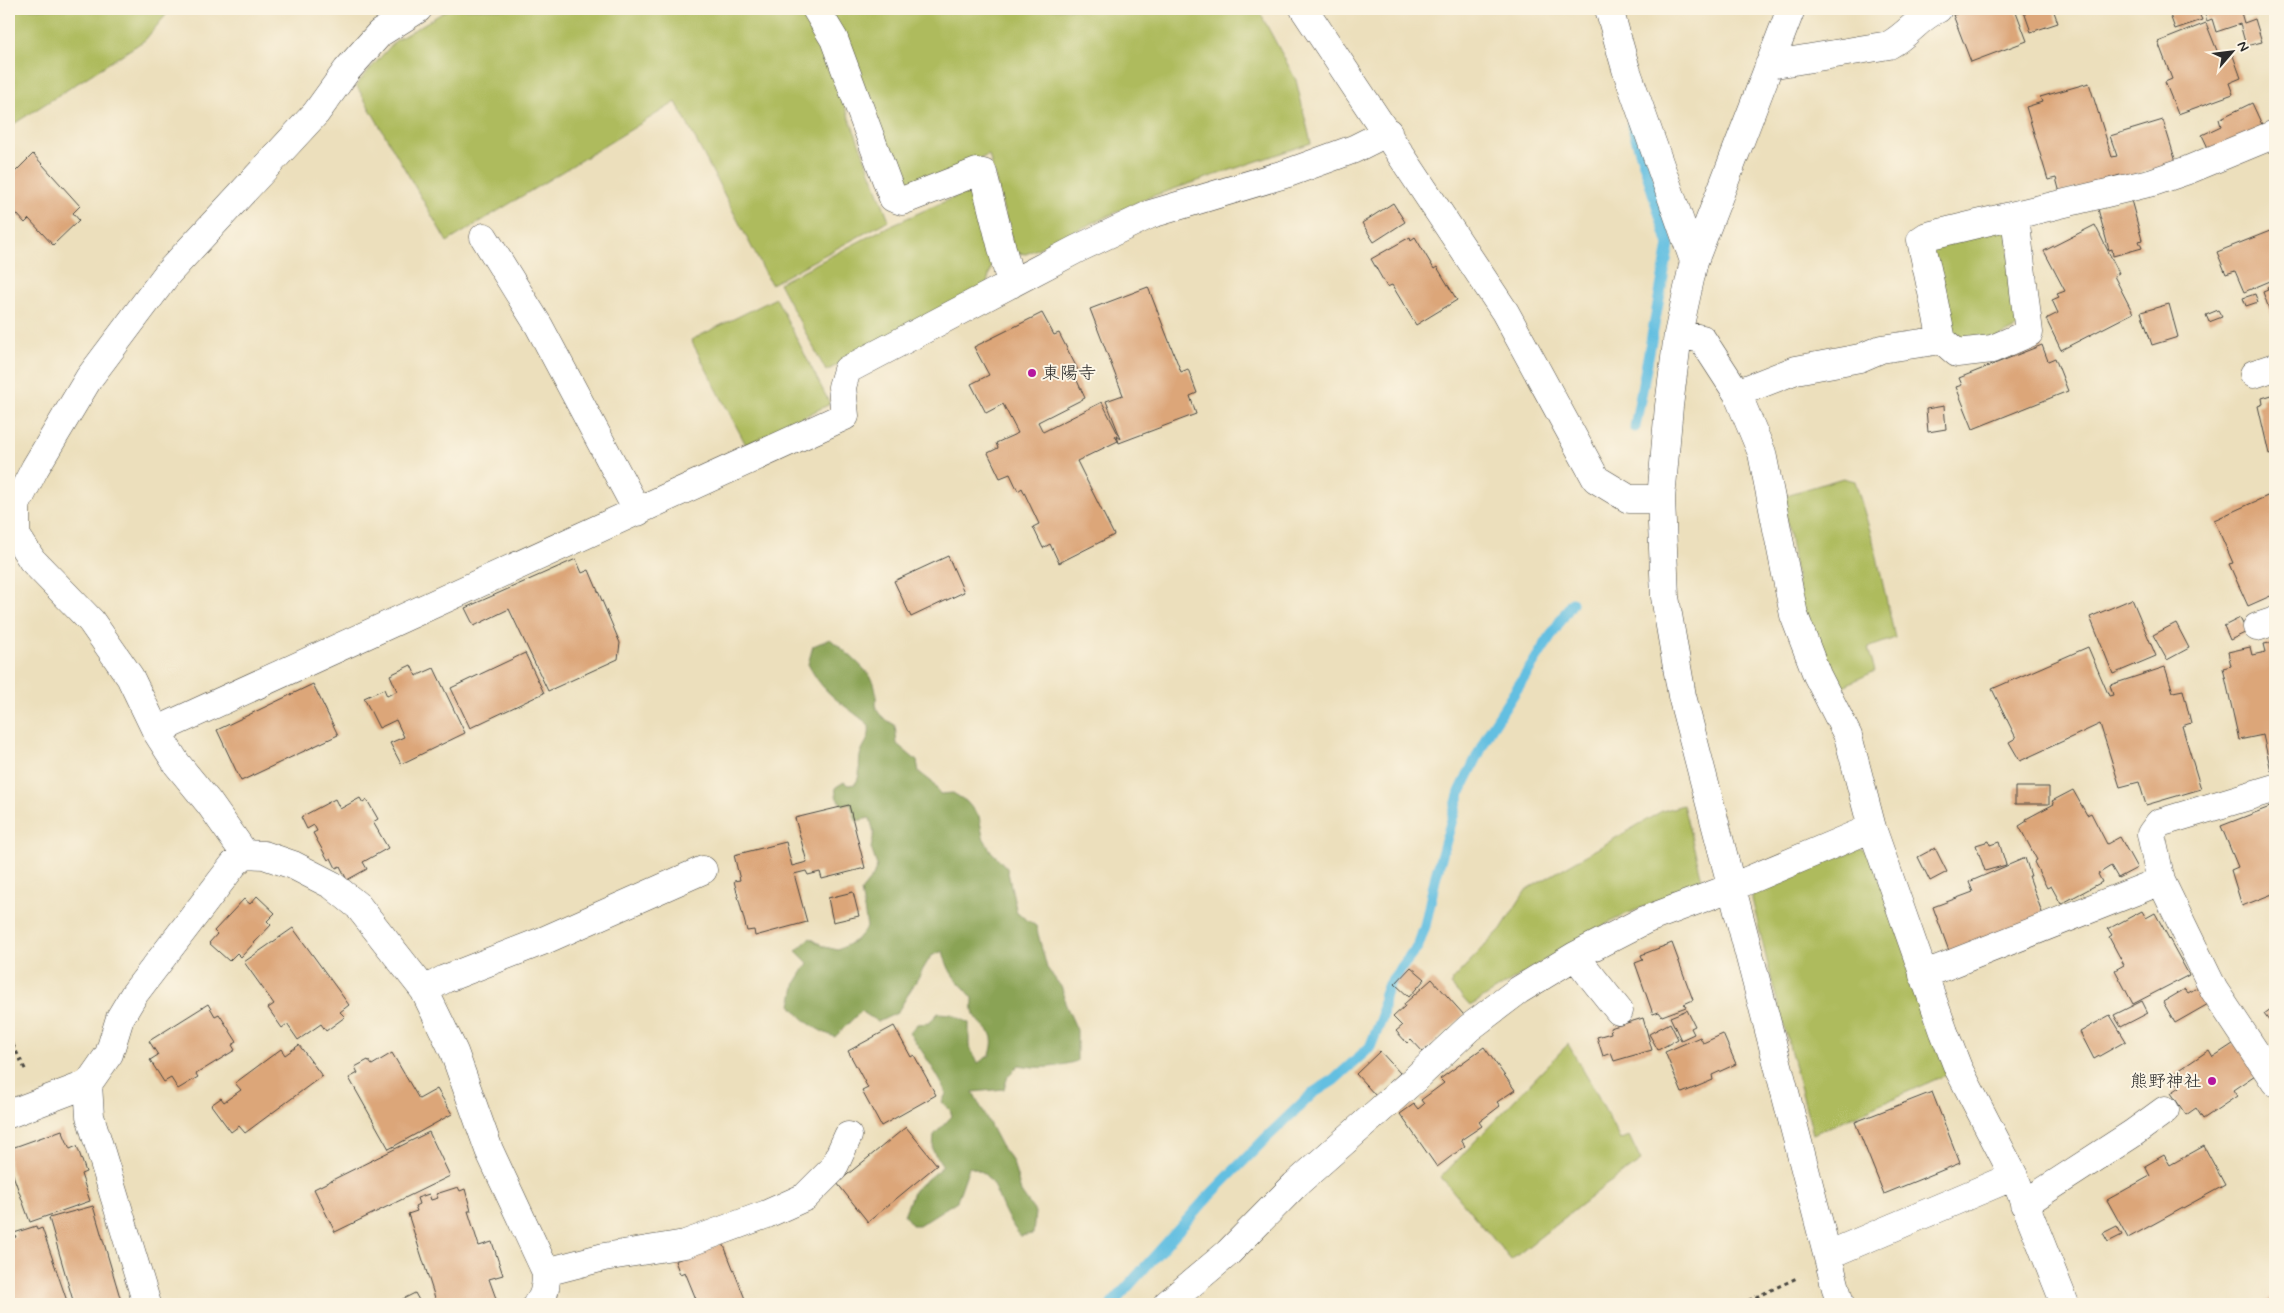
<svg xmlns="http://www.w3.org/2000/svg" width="2284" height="1313" font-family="Mynerve,'Klee One',sans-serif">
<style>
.green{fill:#aebb5d;stroke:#6c7344}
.forest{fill:#8aa354;stroke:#5a6740}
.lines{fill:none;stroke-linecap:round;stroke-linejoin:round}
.stream{stroke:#63bfe1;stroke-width:11}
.building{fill:#dca679}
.minor-casing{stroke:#484641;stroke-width:29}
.path{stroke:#484641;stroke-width:3;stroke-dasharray:4 4;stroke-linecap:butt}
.minor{stroke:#fff;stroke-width:28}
.poi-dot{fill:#b5179e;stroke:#fcf5e5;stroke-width:2}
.labels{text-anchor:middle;stroke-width:4;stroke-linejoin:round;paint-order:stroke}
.poi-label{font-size:18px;fill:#2b2b2b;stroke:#fcf5e5;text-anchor:start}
</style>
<rect width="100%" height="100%" fill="#fcf5e5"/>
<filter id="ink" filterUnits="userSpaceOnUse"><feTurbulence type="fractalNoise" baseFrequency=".02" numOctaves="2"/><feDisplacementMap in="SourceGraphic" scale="10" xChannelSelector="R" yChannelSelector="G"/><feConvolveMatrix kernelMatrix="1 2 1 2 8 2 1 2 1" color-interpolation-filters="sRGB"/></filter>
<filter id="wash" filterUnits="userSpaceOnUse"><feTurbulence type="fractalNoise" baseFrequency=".0096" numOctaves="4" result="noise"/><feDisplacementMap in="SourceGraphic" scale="20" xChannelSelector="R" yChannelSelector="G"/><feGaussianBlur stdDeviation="1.12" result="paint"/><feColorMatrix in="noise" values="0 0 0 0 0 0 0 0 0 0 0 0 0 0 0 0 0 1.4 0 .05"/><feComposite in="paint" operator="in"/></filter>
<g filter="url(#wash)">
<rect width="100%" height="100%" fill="#ecdfbc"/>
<path class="green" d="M9 9H171L145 40 9 127Z
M449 9H800L819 40 889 220 771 284 676 102 447 242 356 85 395 41Z
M830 9H1258L1296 80 1311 143 1147 198 1026 254 1015 253 989 155 915 185 899 180Z
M964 193 974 199 992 264 986 287 826 371 779 283 889 226Z
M2000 225 2007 232 2019 327 1993 340 1953 339 1932 248Z
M776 298 830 404 746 445 691 340Z
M1843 478 1855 481 1874 544 1895 638 1868 648 1875 671 1833 691 1803 619 1783 496Z
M1683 805 1702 879 1700 884 1624 915 1591 932 1470 1006 1451 985 1452 980 1501 929 1526 890 1662 811Z
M1861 848 1870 855 1950 1073 1813 1134 1772 982 1752 899 1753 891Z
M1568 1044 1597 1094 1620 1140 1629 1136 1641 1161 1606 1185 1511 1260 1441 1177Z"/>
<path class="forest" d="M830 639C840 647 870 671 874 683 881 705 866 709 895 725L897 744 917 761 919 772 932 782 940 794 953 793 966 801 979 816 983 837 991 851 1007 868 1017 913 1036 926 1047 968 1062 988 1065 1003 1077 1030V1061C1056 1068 1040 1069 1019 1065L1008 1076 1004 1089 973 1092 1001 1146 1013 1162 1021 1192 1035 1212 1033 1234 1020 1236C1014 1228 1008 1219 1004 1210 995 1191 992 1172 969 1167L957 1201 919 1225H912L904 1215 914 1190 943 1166 933 1151 934 1135 952 1116 950 1110 942 1102 946 1094C945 1085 917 1043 909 1033L917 1024 929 1023 938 1013 951 1014 969 1023V1046L978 1063 990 1055C998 1028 984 1032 974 1014 972 1010 973 1002 973 998 956 978 950 978 943 951L931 956 897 1013 878 1022 861 1011 835 1037C816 1030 803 1021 791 1005L796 982 808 963 796 951 810 938 825 947 838 950 856 940 867 927 861 891 873 876 877 866 871 848 874 833 870 818 856 821 850 803 843 805C836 800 835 795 836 787L844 782 848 785 855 784C862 774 858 767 860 756 863 743 871 741 869 725 842 702 825 697 808 664L813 646Z"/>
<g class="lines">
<path class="stream" d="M1632 125 1669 245 1635 427
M1112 1304 1208 1197 1264 1140 1313 1093 1334 1080 1370 1047 1382 1018 1384 997 1389 984 1418 946 1425 926 1436 875 1460 792 1489 732 1572 603"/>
</g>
<g id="blocks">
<path class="building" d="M1971 9H2015L2027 41 1971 62 1953 15Z
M2023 9H2053L2058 23 2031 32Z
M2188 9H2197L2202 20 2175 29 2170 15Z
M2203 9H2240L2244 23 2255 19 2262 42 2246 46 2240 24 2216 32 2212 19 2207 21Z
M2206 23 2220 58 2232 53 2241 78 2229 83 2233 94 2178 114 2165 82 2172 79 2158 42Z
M2089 83 2112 157 2117 156 2110 136 2163 120 2176 162 2121 179 2120 175 2060 193 2056 178 2048 180 2026 107 2042 102 2040 97Z
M2252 103 2264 129 2211 154 2202 135 2221 126 2219 119Z
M33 154 80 206 73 213 79 220 53 245 29 219 25 223 9 205V178Z
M2131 200 2142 240 2139 241 2142 248 2113 256 2112 249 2109 250 2098 209Z
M1393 203 1405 222 1374 242 1362 223Z
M2095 225 2119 273 2114 276 2133 313 2061 350 2046 319 2058 313 2052 300 2059 297 2057 294 2065 291 2044 251Z
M2275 229V279L2244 292 2235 271 2226 274 2217 252Z
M1410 237 1411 240 1415 237 1434 269 1437 267 1457 300 1416 325 1392 285 1387 287 1371 259Z
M2275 284V326L2263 292 2268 290 2267 287Z
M1148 287 1181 372 1188 369 1197 393 1190 396 1196 414 1119 443 1117 436 1121 439 1106 401 1123 395 1090 309Z
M2255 294 2258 302 2246 306 2243 298Z
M2169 304 2178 337 2152 345 2141 312Z
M2218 310 2222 317 2209 322 2206 315Z
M1042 313 1054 335 1059 333 1079 372 1074 374 1085 398 1038 422 1043 432 1102 402 1118 434 1115 436 1118 441 1077 461 1114 535 1059 563 1050 544 1043 548 1033 527 1039 524 1022 488 1018 491 1010 474 1000 478 988 453 998 448 996 443 1018 433 1003 404 986 413 971 384 989 375 974 347Z
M2042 345 2048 361 2055 358 2068 391 1973 429 1956 387 1962 385 1959 378Z
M2275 394V452L2269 454 2258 406 2263 404 2262 398Z
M1944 406 1946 429 1928 432 1926 409Z
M2274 493 2275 594 2248 606 2229 564 2233 563 2214 520Z
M948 556 964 592 911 617 894 581Z
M576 559 582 573 589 570 620 643 618 659 548 691 509 609 474 626 465 608Z
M2132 599 2156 656 2113 674 2090 617Z
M2240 618 2247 632 2230 640 2224 626Z
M2176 623 2189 648 2167 660 2153 635Z
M2275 642V770L2271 771 2263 735 2239 740 2223 668 2231 666 2228 652 2250 647 2252 655 2266 652 2264 644Z
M2088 647 2109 696 2113 695 2110 685 2165 667 2173 692 2183 690 2191 723 2182 726 2201 789 2146 805 2139 782 2120 787 2100 724 2020 761 2009 742 2016 738 1992 689Z
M525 653 544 693 470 728 451 688Z
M411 665 416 676 434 668 465 733 401 764 390 743 404 737 396 720 379 728 364 698 384 689 387 696 397 691 390 675Z
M313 684 338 735 241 781 217 730Z
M2015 787H2049V804H2015Z
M2073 790 2087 815 2091 813 2107 844 2120 837 2137 868 2118 878 2111 866 2098 874 2102 882 2061 904 2051 886 2047 888 2034 862 2037 860 2019 826 2027 821 2026 819 2054 804 2052 801Z
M360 798 363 803 367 800 378 819 373 822 388 848 363 862 367 869 347 880 340 866 336 868 331 858 328 860 313 833 317 831 314 825 307 829 301 817 335 799 340 809Z
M849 805 865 868 822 879 820 872 808 875 806 871 794 874 807 922 755 936 754 930 747 931 734 881 740 880 734 855 786 842 792 866 807 862 795 818Z
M2275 805V893L2242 906 2231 870 2238 867 2221 826Z
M1989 841 1990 845 1999 842 2006 865 1985 871 1976 845Z
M1935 848 1947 872 1930 881 1918 857Z
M2025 858 2031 876H2029L2044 918 1949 951 1933 907 1973 892 1969 882Z
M853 892 859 916 833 922 828 898Z
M257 896 275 913 267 921 271 925 241 957 237 953 229 961 209 943 217 934 214 931 244 899 250 904Z
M2142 911 2146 918 2155 913 2189 975 2133 1004 2115 970 2124 965 2109 937 2112 935 2108 929Z
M293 928 349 1005 340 1012 345 1017 326 1031 321 1024 298 1040 287 1024 282 1028 268 1008 274 1004 244 962Z
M1672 943 1693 1000 1684 1004 1686 1007 1662 1016 1659 1012 1653 1014 1635 963 1643 960 1641 955Z
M1411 967 1425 979 1409 997 1395 984Z
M1432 979 1464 1015 1423 1052 1411 1039 1407 1043 1396 1031 1402 1026 1393 1017 1405 1006 1404 1004Z
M2200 986 2210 1003 2175 1023 2163 1002 2185 989 2188 993Z
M2142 1001 2148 1013 2121 1027 2114 1015Z
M208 1004 215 1016 219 1014 237 1042 232 1045 235 1050 196 1074 198 1077 178 1089 171 1078 164 1082 150 1060 158 1055 149 1041Z
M2275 1006V1029L2264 1014Z
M1687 1010 1695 1026 1691 1028 1694 1034 1681 1040 1670 1017Z
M2110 1015 2126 1041 2094 1059 2080 1032Z
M1643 1018 1652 1050 1614 1061 1611 1053 1603 1056 1597 1037 1611 1033 1610 1028Z
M1670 1023 1678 1039 1658 1050 1649 1034Z
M894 1026 911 1057 914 1055 936 1095 881 1126 862 1091 868 1088 848 1051Z
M1723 1034 1736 1064 1712 1075 1713 1080 1682 1093 1665 1052 1700 1037 1703 1043Z
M2239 1040 2261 1071 2233 1090 2237 1096 2203 1119 2196 1108 2186 1115 2171 1093 2180 1087 2172 1075 2209 1050 2213 1057Z
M299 1045 322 1076 245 1133 239 1126 231 1132 211 1105 221 1098 224 1102 241 1090 235 1083 281 1049 285 1055Z
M1484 1047 1515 1090 1497 1102 1500 1106 1479 1122 1482 1126 1461 1140 1465 1146 1437 1167 1400 1114 1414 1104 1418 1109 1424 1104 1421 1100 1444 1083 1440 1079Z
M1380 1051 1400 1073 1376 1096 1356 1074Z
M392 1053 419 1099 437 1089 452 1114 389 1149 349 1078 358 1073 355 1067 368 1060 372 1065Z
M1932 1092 1960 1163 1884 1194 1855 1122Z
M906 1127 937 1165 868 1222 837 1183Z
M62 1130 70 1149 77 1146 86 1172 81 1174 90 1201 30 1222 9 1164V1149Z
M429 1132 450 1176 335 1232 314 1189Z
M2204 1146 2225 1185 2128 1238 2107 1200 2150 1176 2145 1166 2164 1155 2170 1165Z
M458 1187 460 1191 465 1189 471 1211H468L479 1246 492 1242 503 1275 489 1279 498 1304H437L408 1214 417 1211 415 1206 419 1204 417 1198 429 1194 431 1200 438 1198 436 1194Z
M93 1206 122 1304H74L49 1218Z
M36 1226 37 1230 42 1228 68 1304H16L9 1282V1239L16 1237 14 1233Z
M2117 1226 2122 1235 2108 1242 2103 1233Z
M723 1243 747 1304H698L685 1272 680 1274 675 1261Z
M415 1293 421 1304H393Z
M2275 1295V1304H2262Z"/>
</g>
</g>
<g filter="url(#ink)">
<use href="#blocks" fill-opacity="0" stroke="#484641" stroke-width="1"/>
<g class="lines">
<g class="minor-casing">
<path id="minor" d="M418 9 380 33 347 70 316 113 168 273 89 378 35 468 16 505V535L32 560 91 621 130 677 156 731 177 764 209 803 245 854 264 855 293 865 332 885 358 906 424 990 454 1052 489 1150 546 1272C546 1283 546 1296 537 1304
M816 9 834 39 893 198 902 201 977 172 983 173 1011 284
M1304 9 1505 312 1596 479 1629 499H1661
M1609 9 1626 69 1694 261
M1791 9 1694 261 1678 334 1669 406 1661 499 1665 597 1682 696 1840 1304
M1769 65 1889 45C1908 35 1919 17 1938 9
M484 237 539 326 638 512
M1678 334 1702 339 1737 393 1762 453 1794 615 1817 675 1848 736 1872 828 1944 1032 1958 1068 2014 1176 2065 1304
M1942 340 1957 353 1992 349 2029 333 2015 216
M2254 374 2275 367
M1737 393 1796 370 1860 358 1881 349 1942 340 1921 240 1927 236 2153 182 2188 170 2275 134
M2257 627 2275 621
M156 731 845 416 842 387 847 370 1077 249 1151 214 1288 173 1354 149 1388 132
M2161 881 2214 990 2275 1082
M1575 956 1619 1011
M1923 975 2161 881 2151 834 2159 823 2275 788
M424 990 445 979 545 940 703 870
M9 1114 88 1084
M2024 1204 2132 1134 2165 1110
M1828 1255 2014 1176
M546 1272 604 1257 685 1244 767 1214 805 1197 833 1169 848 1136
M147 1304 90 1116 88 1084 109 1054 120 1018 135 993 234 864 245 854
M1167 1304 1228 1253 1295 1185 1415 1079 1469 1028 1519 990 1575 956 1645 920 1730 888 1872 828"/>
</g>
<path class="path" d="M9 1037 26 1071
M1741 1304 1799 1277"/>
<use href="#minor" class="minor"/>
</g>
</g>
<g class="poi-dot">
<circle cx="1032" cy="373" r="5"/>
<circle cx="2212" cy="1081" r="5"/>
</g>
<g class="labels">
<g class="poi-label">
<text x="1042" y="379">東陽寺</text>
<text x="2202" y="1087" text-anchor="end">熊野神社</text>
</g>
</g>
<rect width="2284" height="1313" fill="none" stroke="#fcf5e5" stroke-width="30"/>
<g transform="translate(2232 52) rotate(62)" stroke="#fcf5e5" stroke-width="4" paint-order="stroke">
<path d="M0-4L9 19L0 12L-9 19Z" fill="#2b2b2b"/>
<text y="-8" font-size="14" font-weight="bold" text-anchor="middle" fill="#2b2b2b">N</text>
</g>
</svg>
